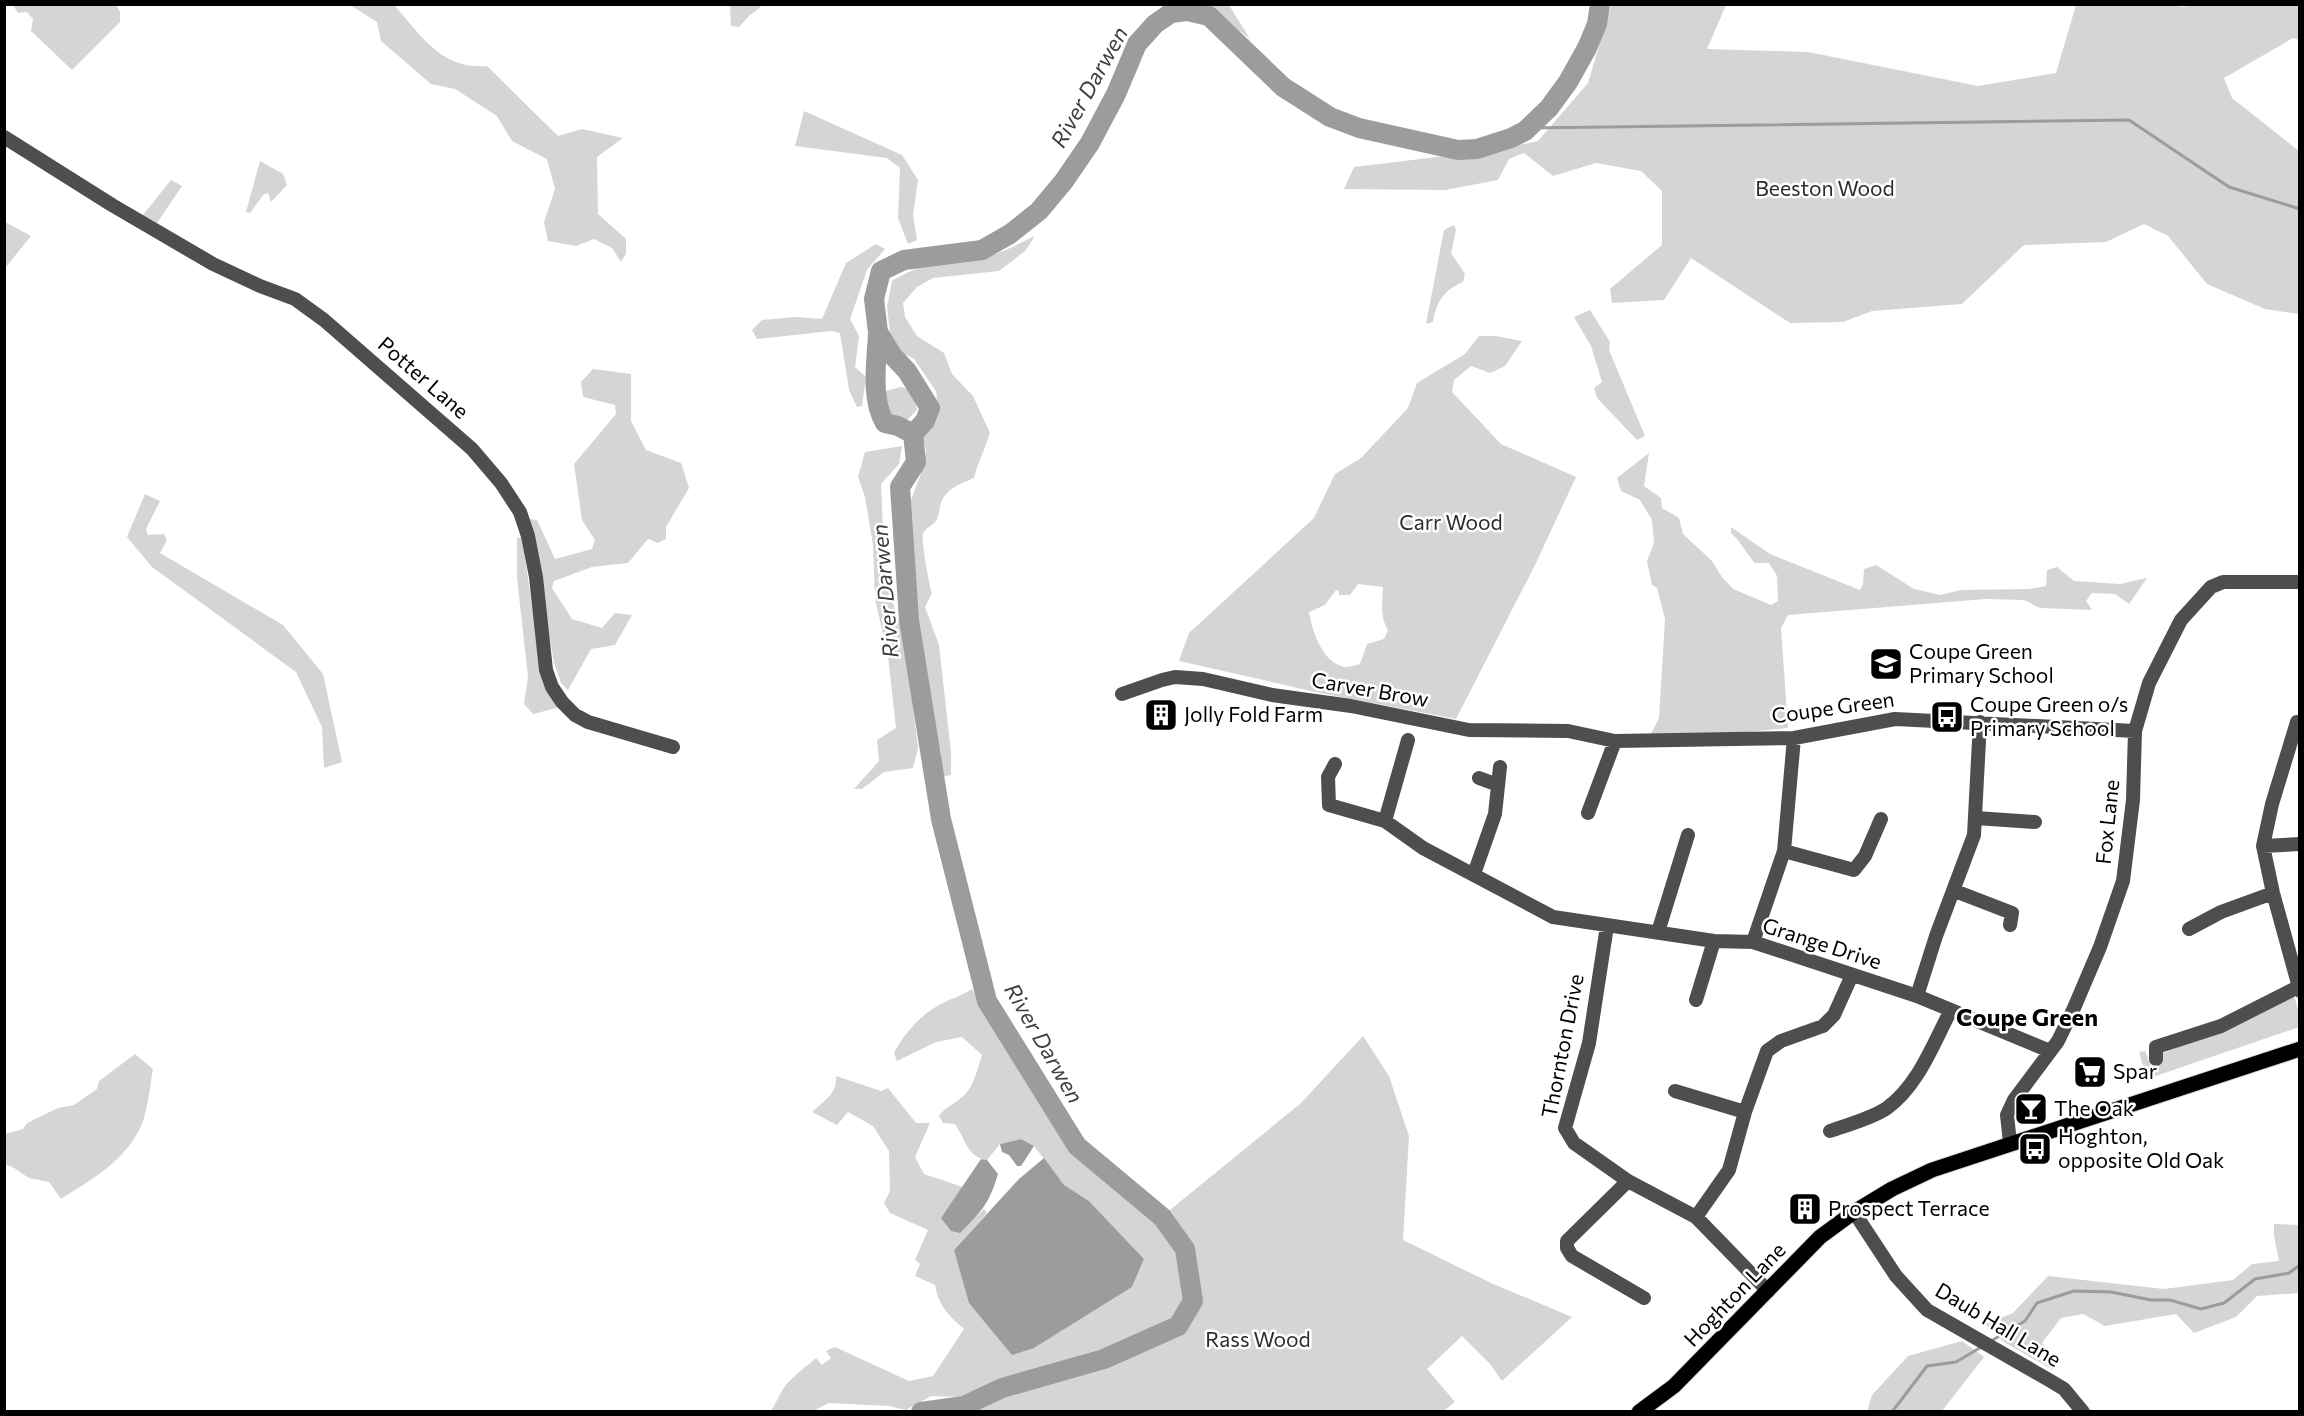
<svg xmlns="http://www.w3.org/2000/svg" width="2304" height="1416" font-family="Commissioner,sans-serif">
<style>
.green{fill:#d5d5d5;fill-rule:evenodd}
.water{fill:#9c9c9c}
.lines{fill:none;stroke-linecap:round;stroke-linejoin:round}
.stream{stroke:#9c9c9c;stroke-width:3}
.river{stroke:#9c9c9c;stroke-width:20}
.major-casing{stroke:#dbdbdb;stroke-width:17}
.minor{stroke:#4e4e4e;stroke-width:14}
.major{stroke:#000;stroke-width:15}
.labels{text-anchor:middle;stroke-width:5;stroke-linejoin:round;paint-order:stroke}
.park-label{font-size:21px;fill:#2c2c2c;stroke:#fff}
.street-label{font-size:21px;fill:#000;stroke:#fff}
.poi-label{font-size:21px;fill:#000;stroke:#fff;text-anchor:start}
.water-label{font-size:22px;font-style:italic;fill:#3d3d3d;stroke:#fff}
.quarter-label{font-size:24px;font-weight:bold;fill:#000;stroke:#fff}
</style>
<rect width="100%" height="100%" fill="#fff"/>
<path class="green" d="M13 5H116L120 12V22L72 70 31 31 33 19 27 12 18 13Z
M350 5H394C421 35 441 70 487 66L558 136 582 129 623 138 597 157 598 214 626 239V254L621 262 612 248 594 239 576 246 548 241 544 222 555 189 547 159 512 141 497 116 455 89 431 84 381 41 377 22Z
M730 5V4L761 5 760 8 750 15 739 27 731 26Z
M1207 5H1229L1250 39Z
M2178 5 2180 7 2208 4 2299 5V40L2293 38 2224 78 2232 98 2299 151V314L2265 309 2207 284 2168 236 2144 224 2106 242 2024 245 1962 304 1872 311 1843 322 1790 323 1691 258 1664 300 1612 303 1610 289 1662 245V191L1641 171 1596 163 1553 176 1524 153 1509 159 1498 180 1445 190 1344 189 1354 167 1495 150 1538 141 1588 83 1611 5H1726L1707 49 1808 52 1978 86 2056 73 2076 5Z
M804 111 902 155 918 180 913 215 917 240 908 244 898 218 900 168 887 158 795 146Z
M260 161 283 174 287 185 271 202 268 193 264 194 250 213 246 212Z
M171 180 182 186 157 223 143 215Z
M5 222 31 236 5 268Z
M1454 225 1456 230 1451 253 1465 274 1463 282C1444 290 1436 302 1433 322L1426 324 1444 230Z
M1035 236 1025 251 999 271 933 278 917 287 903 303 905 317 917 336 944 353 952 374 973 396 990 433C985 449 978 462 974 478 960 484 947 488 941 503 939 508 939 516 936 521 932 526 925 528 923 534 921 539 929 585 932 593L925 607 939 645 951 752V775L940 777 941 751 935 748 915 614 909 505 923 468 926 451 922 436 939 413 936 391 914 359 899 351 890 332 887 307 892 281C922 261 957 262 991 255 1006 252 1021 242 1035 236Z
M876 244 885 249 867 270 850 319 859 336 855 367 866 377 862 406 857 407 849 390 840 333 831 331 757 339 752 330 762 320 796 317 822 319 846 263Z
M1590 310 1610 342 1609 350 1645 436 1637 440 1597 398 1594 388 1602 382 1591 346 1574 317Z
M1479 336H1496L1522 341 1505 366 1490 373 1471 366 1454 380 1452 392 1501 444 1576 477 1535 565 1456 719 1320 693 1179 661 1189 633 1314 518 1335 474 1361 458 1408 408 1417 383 1465 354ZM1358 584 1383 587C1382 602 1380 617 1388 630L1384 639 1367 644 1360 664C1356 665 1349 667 1345 667 1323 664 1312 631 1309 612L1325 605 1336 590 1339 591V595H1350Z
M593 369 631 374V421L646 450 681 463 689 488 666 527V539L658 543 648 539 628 563 592 567 554 581 552 588 572 619 602 628 615 613 632 615 615 645 591 649 568 690 561 683 554 663 530 519 537 520 555 559 592 549 595 540 582 520 574 464 616 414 615 405 583 397 581 382Z
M901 387 913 391 917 410 907 420 897 421 888 417 883 405 886 391Z
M902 446 899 464 881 484 885 579 904 636 918 748 913 768 884 772 862 789H854L879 761 877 740 896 728 888 656 875 599 873 545 865 497 858 477 865 452Z
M1649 453 1644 486 1661 498 1662 508 1679 518 1683 534 1712 561 1722 577 1733 589 1771 605 1778 601 1777 576 1769 563H1755C1746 553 1741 542 1731 533V527L1770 554 1860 590 1863 584 1864 569 1876 565 1914 589 1940 595 1961 590 2029 589 2046 586 2047 570 2057 567 2074 581 2120 584 2147 578 2129 604 2115 594 2092 593 2086 601 2092 610 2040 608 2024 600 1986 599 1788 615 1781 628 1788 728 1706 736H1650L1659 718 1665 619 1657 588 1652 585 1647 561 1654 543 1652 520 1640 500 1621 491 1617 478Z
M145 494 160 501 146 529 148 535 164 534 167 540 160 553 283 625 323 674 342 762 324 768 322 727 296 672 152 567 127 537Z
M522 537 543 682 557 708 533 714 524 704 528 677 517 578V538Z
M972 989 1076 1154 1159 1220 1181 1253 1187 1297 1174 1322 1102 1355 960 1397 931 1396 906 1410 889 1406 829 1403 813 1411 770 1412C776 1404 778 1397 783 1389 790 1378 806 1367 816 1358L822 1365 831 1358 826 1351 835 1347 909 1381 933 1376 964 1329C949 1316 938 1305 935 1285L915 1276 920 1264 915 1260 928 1230 890 1213 884 1203 890 1191 889 1151 873 1126 848 1112 837 1125 812 1112C823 1102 838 1093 836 1076L881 1091 888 1088 916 1123H930L915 1157 924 1174 963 1187 941 1218 960 1232 984 1209 987 1213 954 1250 1034 1348 1132 1287 1144 1259 1089 1201 1064 1185 1034 1146 1021 1139 1000 1144 987 1160C967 1157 965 1138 955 1124L943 1123 939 1116C945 1107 953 1105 961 1098 974 1088 977 1070 982 1055L962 1037 936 1042 897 1061 894 1053C902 1037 918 1018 934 1008 946 1000 960 997 972 989Z
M2294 995 2299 1014V1027L2147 1079 2139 1052 2145 1051 2151 1066 2159 1064 2162 1054Z
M1363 1036 1389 1076 1409 1136 1403 1240 1491 1283 1572 1317 1502 1381 1490 1364 1462 1336 1427 1369 1455 1402 1443 1411H952L965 1410 1004 1391 1104 1362 1179 1329 1198 1301 1189 1247 1165 1214 1301 1103Z
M135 1054 153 1069C150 1086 148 1108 142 1124 126 1161 92 1179 61 1199L49 1182 29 1178 14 1168 5 1164V1134L23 1129 27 1123 58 1108 74 1105 97 1089 99 1081Z
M2274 1224 2299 1225V1293L2257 1296 2236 1317 2194 1333 2176 1314 2105 1326 2083 1314 2061 1318 2042 1343 2056 1362 2053 1370 2004 1342 1985 1324 2013 1313 2048 1276 2164 1289 2233 1280 2252 1264 2279 1261 2274 1236Z
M1962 1341 1984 1357 1942 1411H1867L1872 1395 1908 1356Z"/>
<path class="water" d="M1021 1139 1034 1146 1021 1166H1017L1009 1155 1002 1152 1000 1144Z
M1044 1158 1064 1185 1089 1201 1144 1259 1132 1287 1034 1348 1012 1355 969 1303 954 1250 1019 1179Z
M981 1159 987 1160 998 1174C989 1204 982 1211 960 1233L951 1231 941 1218Z"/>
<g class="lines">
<path class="stream" d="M1528 128 2129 120 2229 187 2300 209
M1991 1341 2025 1321 2037 1303 2074 1291 2111 1292 2151 1300H2170L2201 1309 2224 1303 2255 1279 2289 1273 2300 1265
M1892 1412 1927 1366 1956 1362 1983 1346"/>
<path class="river" d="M878 332C877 360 870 398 885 423L898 426 913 434
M921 1412 964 1406 1002 1388 1104 1359 1178 1326 1193 1301 1185 1249 1162 1217 1077 1146 987 1001 941 819 909 620 900 487 916 462 913 434 925 421 930 408 907 371 892 355 878 332 874 299 881 271 904 260 982 250 1010 234 1039 211 1064 181 1090 143 1116 94 1137 44 1155 24 1171 13 1187 11 1209 16 1283 87 1330 117 1359 128 1458 150 1477 149 1511 138 1525 131 1549 108 1568 82 1587 48 1597 24 1600 4"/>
<g class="major-casing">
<path id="major" d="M1639 1412 1674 1386 1820 1237 1854 1212 1892 1189 1932 1170 2300 1049"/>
</g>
<path class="minor" d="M4 137 112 205 213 264 260 286 295 299 324 320 472 449 501 483 520 512 528 536 536 577 546 670 552 687 562 702 575 715 588 722 673 747
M1122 694 1162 680 1175 677 1203 679 1272 695 1351 706 1469 730 1568 731 1615 741 1794 738 1895 719 2135 731
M2300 722H2297L2272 804 2263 846 2273 893 2300 991
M1335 764 1328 777 1329 805 1385 821 1423 848 1553 917 1714 941 1753 942 1917 996 2050 1051
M1479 778 1498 785
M1588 813 1615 741
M1976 818 2035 822
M1385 821 1408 740
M2263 846 2300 844
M1784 851 1854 870 1865 856 1881 819
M1474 874 1495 814 1500 767
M1955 891 2012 913 2010 925
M1607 926 1589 1043 1565 1128 1574 1143 1628 1181 1696 1217 1768 1291
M2189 929 2221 912 2273 893
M1658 932 1688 835
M1753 942 1784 851 1794 738
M1917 996 1936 936 1974 835 1980 722
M1696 1000 1714 941
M2156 1059V1047L2221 1026 2298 987
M1675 1091 1745 1112
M1830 1131C1847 1125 1873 1118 1887 1108 1918 1086 1933 1044 1951 1010
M2010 1143 2007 1115 2014 1100 2058 1041 2074 1008 2100 947 2123 881 2133 800 2135 731 2149 683 2181 620 2211 587 2223 582H2300
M1628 1181 1567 1241V1248L1572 1256 1644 1298
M1854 1212 1896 1276 1927 1310 2049 1380 2064 1389 2083 1412
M1696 1217 1729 1170 1745 1112 1767 1051 1781 1041 1823 1026 1834 1015 1852 975"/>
<use href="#major" class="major"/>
</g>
<defs>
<g id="school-square" transform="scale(1.725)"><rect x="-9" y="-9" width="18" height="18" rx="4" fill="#000" stroke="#fff"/><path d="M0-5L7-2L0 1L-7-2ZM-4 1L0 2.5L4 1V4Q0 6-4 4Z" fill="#fff"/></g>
<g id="building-square" transform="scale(1.725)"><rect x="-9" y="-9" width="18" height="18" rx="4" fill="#000" stroke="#fff"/><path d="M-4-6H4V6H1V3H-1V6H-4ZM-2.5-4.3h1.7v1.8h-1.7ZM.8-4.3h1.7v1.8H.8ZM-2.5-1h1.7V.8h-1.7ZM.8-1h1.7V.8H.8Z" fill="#fff"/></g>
<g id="bus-square" transform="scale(1.725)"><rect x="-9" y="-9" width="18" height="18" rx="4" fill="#000" stroke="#fff"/><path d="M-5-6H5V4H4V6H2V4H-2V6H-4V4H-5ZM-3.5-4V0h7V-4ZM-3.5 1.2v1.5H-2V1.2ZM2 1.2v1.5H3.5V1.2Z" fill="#fff"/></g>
<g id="supermarket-square" transform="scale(1.725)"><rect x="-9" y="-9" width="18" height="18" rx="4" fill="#000" stroke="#fff"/><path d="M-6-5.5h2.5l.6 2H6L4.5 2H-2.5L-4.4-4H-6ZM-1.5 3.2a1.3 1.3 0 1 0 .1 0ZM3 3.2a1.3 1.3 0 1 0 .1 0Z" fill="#fff"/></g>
<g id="bar-square" transform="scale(1.725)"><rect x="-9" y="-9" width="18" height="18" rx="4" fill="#000" stroke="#fff"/><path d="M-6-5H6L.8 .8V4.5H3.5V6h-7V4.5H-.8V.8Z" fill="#fff"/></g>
</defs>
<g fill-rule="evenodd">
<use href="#school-square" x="1886" y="664"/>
<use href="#building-square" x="1161" y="715"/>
<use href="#bus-square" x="1947" y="717"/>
<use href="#supermarket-square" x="2090" y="1072"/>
<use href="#bar-square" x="2031" y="1109"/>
<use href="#bus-square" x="2035" y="1149"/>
<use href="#building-square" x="1805" y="1209"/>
</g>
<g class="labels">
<g class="park-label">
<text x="1825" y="196">Beeston Wood</text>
<text x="1451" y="530">Carr Wood</text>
<text x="1258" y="1347">Rass Wood</text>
</g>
<g class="street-label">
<text transform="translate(423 378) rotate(41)" y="7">Potter Lane</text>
<text transform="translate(1370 690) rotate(10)" y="7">Carver Brow</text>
<text transform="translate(1833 708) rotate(-8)" y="7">Coupe Green</text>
<text transform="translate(2108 822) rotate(-84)" y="7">Fox Lane</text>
<text transform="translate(1822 944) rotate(18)" y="7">Grange Drive</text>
<text transform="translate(1563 1046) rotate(-79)" y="7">Thornton Drive</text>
<text transform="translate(1735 1295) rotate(-46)" y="7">Hoghton Lane</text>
<text transform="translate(1998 1325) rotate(31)" y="7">Daub Hall Lane</text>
</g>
<g class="poi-label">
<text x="1909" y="659">Coupe Green<tspan x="1909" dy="24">Primary School</tspan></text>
<text x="1970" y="712">Coupe Green o/s<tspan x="1970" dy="24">Primary School</tspan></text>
<text x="1184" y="722">Jolly Fold Farm</text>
<text x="2113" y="1079">Spar</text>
<text x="2054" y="1116">The Oak</text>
<text x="2058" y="1144">Hoghton,<tspan x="2058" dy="24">opposite Old Oak</tspan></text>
<text x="1828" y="1216">Prospect Terrace</text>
</g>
<g class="water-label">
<text transform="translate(1089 87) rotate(-61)" y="8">River Darwen</text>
<text transform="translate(885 591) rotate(-95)" y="8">River Darwen</text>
<text transform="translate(1044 1043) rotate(60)" y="8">River Darwen</text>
</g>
<g class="quarter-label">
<text x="2027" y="1026">Coupe Green</text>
</g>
</g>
<rect width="2304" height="1416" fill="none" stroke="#000000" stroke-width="12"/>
</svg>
